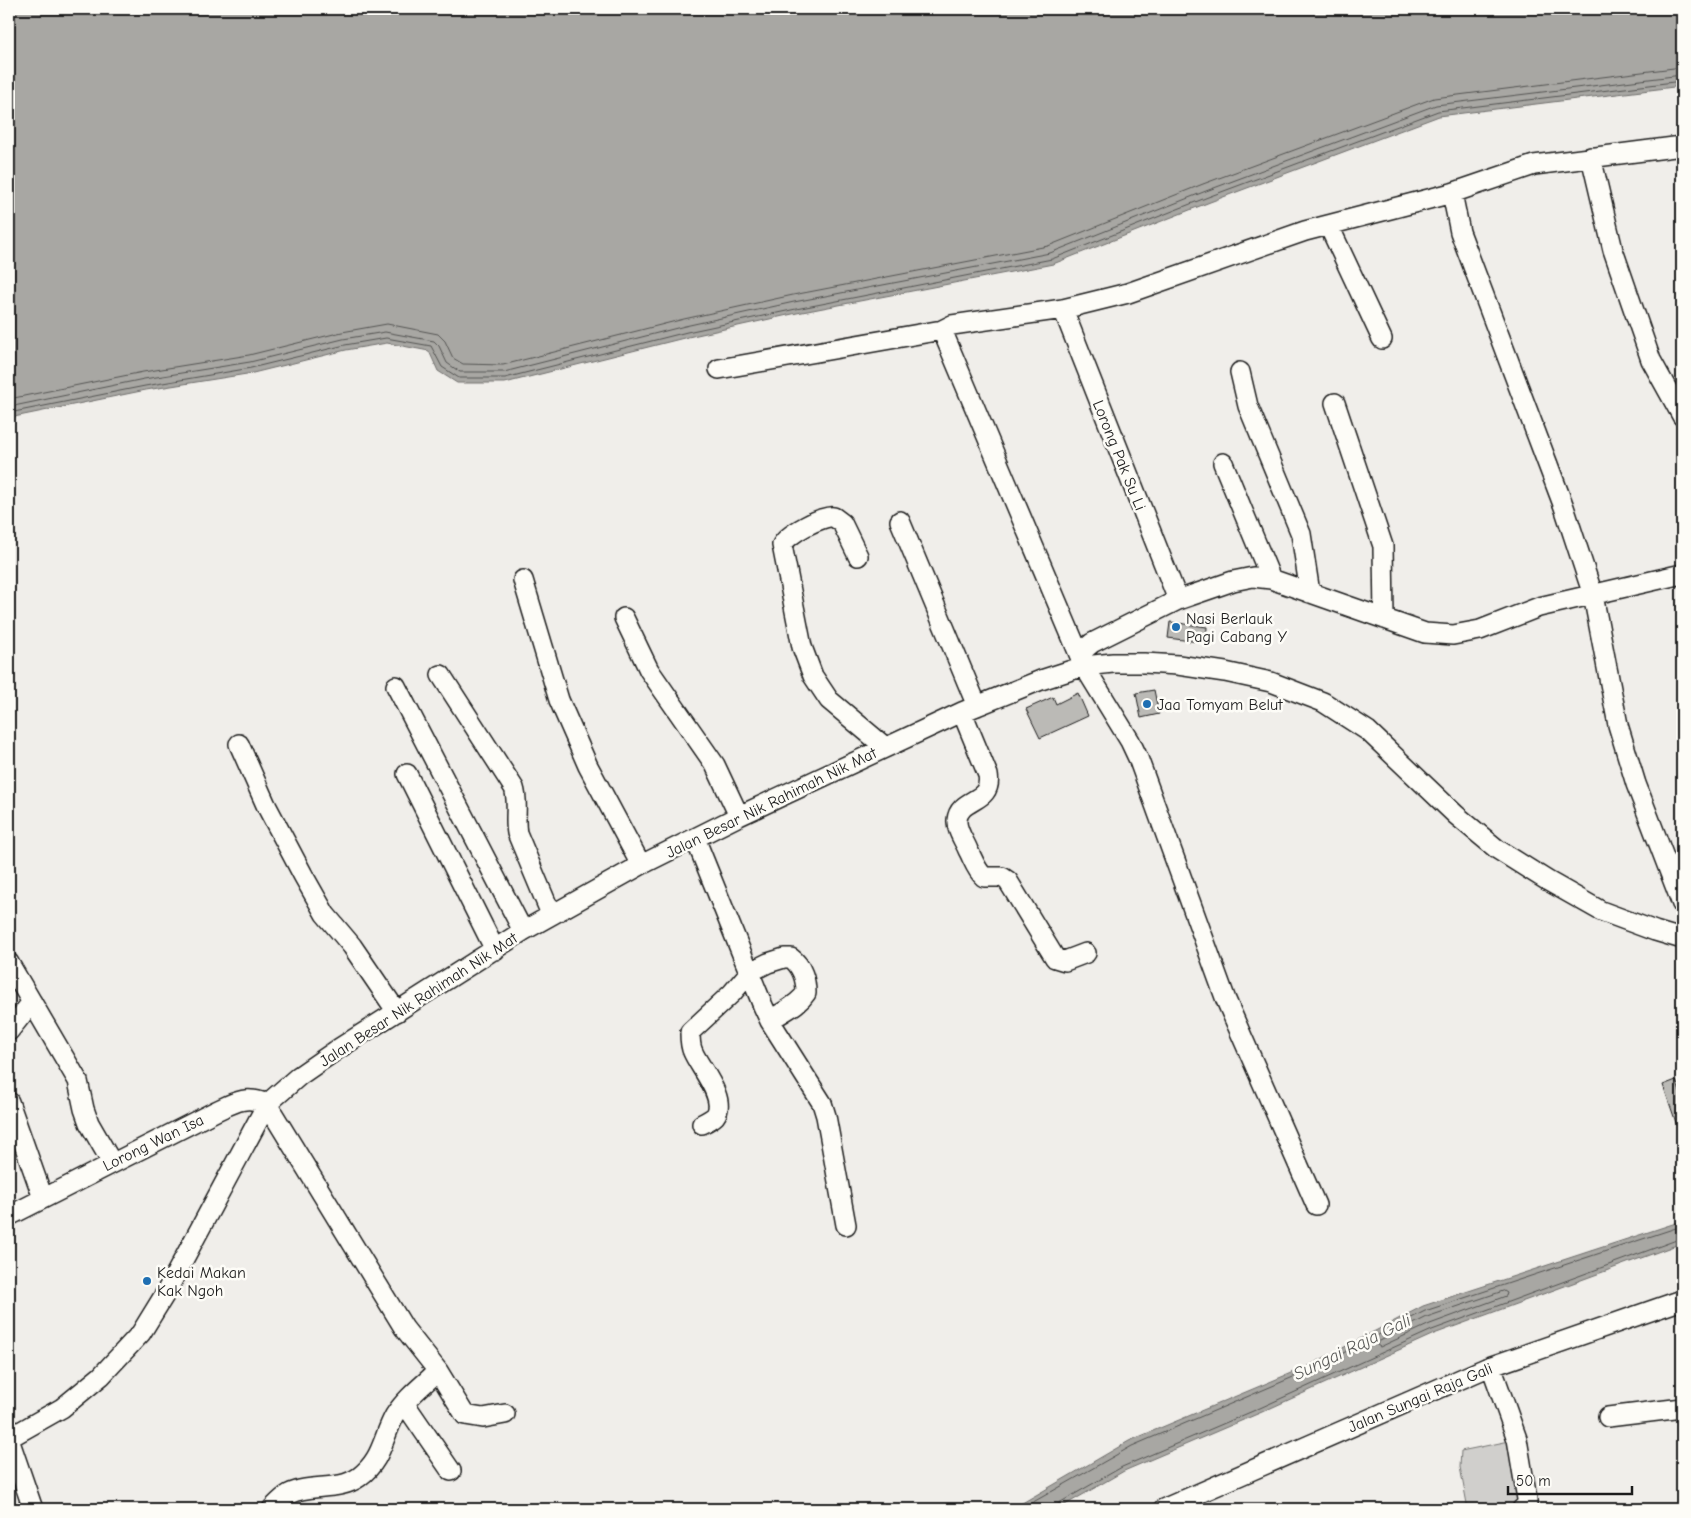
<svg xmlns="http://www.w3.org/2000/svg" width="1691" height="1518" font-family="'Comic Neue',sans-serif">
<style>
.green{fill:#d0cfcc;stroke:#767674}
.water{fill:#a8a7a3;stroke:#706f6d}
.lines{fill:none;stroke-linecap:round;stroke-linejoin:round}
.shore{stroke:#545452;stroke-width:1}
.building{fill:#bbbab6;stroke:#1c1c1c}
.minor-casing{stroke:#1c1c1c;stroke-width:22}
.minor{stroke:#fdfcf7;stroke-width:19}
.poi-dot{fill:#1f6fb2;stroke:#fdfcf7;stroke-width:2}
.labels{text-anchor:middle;stroke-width:5;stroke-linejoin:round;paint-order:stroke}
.street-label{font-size:16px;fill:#1c1c1c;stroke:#fdfcf7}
.poi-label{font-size:16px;fill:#1c1c1c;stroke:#fdfcf7;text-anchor:start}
.water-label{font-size:18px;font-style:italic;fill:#5b5b59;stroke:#fdfcf7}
</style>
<rect width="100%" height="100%" fill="#f0eeea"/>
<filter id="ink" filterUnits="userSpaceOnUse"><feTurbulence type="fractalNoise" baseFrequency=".02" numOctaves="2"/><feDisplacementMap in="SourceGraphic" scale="10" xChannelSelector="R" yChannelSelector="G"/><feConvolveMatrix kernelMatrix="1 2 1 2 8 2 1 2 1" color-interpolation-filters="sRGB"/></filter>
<g filter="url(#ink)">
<path class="green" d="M1524 1438 1534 1509H1468L1460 1467 1461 1451Z"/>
<path class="water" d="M9 9H1682V86L1439 116 1210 202 1053 264 797 313 688 337 505 383H457L438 371 429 351 387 343 346 350 253 373 146 390 9 418Z
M1682 1221V1243L1434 1334 1262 1412 1124 1471 1058 1509H1012L1129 1441 1310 1365 1423 1306Z"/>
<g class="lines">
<path class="shore" d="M9 399 143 372 249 355 342 332 387 324 438 334 445 341 453 358 463 364 503 365 684 319 793 295 1048 246 1203 184 1434 98 1682 67
M9 407 144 379 250 362 343 339 385 332 434 341 439 346 447 363 460 372H504L685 326 794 302 1050 253 1206 191 1436 105 1682 75
M9 413 145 386 251 368 345 345 386 338 431 346 442 367 459 378H505L687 332 796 309 1052 259 1208 197 1438 111 1682 81
M1504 1291 1507 1293 1506 1296 1430 1324 1380 1347 1377 1345 1378 1342 1427 1317Z
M1021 1509 1132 1446 1312 1369 1425 1311 1682 1226
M1056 1509 1059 1503 1122 1467 1260 1408 1432 1330 1682 1238"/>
</g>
<path class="building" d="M1170 622 1207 627 1206 643 1168 638Z
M1154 690 1159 714 1141 718 1136 693Z
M1078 693 1088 716 1040 738 1026 709 1053 697 1056 704Z
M1676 1080 1682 1098 1681 1137 1663 1085Z"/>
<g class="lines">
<g class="minor-casing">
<path id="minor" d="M1591 157 1613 250 1651 360 1682 416
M1452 193 1460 232 1564 507 1593 595 1618 725 1636 784 1682 904
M1329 226 1382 339
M1063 309 1178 600
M719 369 942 330
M1240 372 1248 406 1301 534 1310 593
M1335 403 1383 546 1384 619
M1223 463 1271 579
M900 521 977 706
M858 556 842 523 834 517C823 515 787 534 782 545L802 647 813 676 829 700 885 747
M523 580 559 700 588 766 641 865
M624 618 649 670 715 765 739 816
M1079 654 1092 643 1178 600 1233 581 1253 577 1271 579 1425 633 1453 635 1480 630 1539 607 1682 574
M441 675 514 788C519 803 514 818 517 833L551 914
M396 686 523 931
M962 712 988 775C993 804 959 797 957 820 956 830 965 842 968 850 973 859 976 870 984 877H1002L1008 881 1055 958 1065 961 1086 953
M239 744 266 805 303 875 325 914 352 946 397 1012
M407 774 495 950
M695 838 763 1006 770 1021 822 1103 826 1116 846 1225
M9 963 78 1081 84 1109 89 1123 112 1163
M9 1031 32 1002
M9 1102 43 1198
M702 1124C706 1122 712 1119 715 1116 728 1099 699 1067 693 1052 690 1046 690 1039 690 1032L732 993 750 972 768 963 784 958H791C802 966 806 980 806 993 797 1007 782 1011 770 1021
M1316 1205 1226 1000 1138 758 1130 741 1084 666 942 330 952 325 1063 309 1128 293 1305 231 1452 193 1534 165 1682 146
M9 1216 216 1111C235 1102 246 1095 267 1104L404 1328 438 1371 465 1415 483 1418 505 1414
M1491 1366 1517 1439 1527 1499V1505L1522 1509
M405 1404 451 1471
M1608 1417 1682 1408
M9 1438 62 1408 101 1376 141 1333 165 1294 267 1104 299 1076 338 1049 523 931 641 865 739 816 962 712 1041 680 1084 666 1113 663H1144L1178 665 1225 672 1271 682 1323 702 1368 731 1456 815 1497 849 1548 881 1601 911 1655 931 1682 939
M9 1439 33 1509
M272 1509C277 1504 282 1498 289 1494 310 1483 338 1492 359 1477 383 1459 382 1438 395 1415 405 1399 423 1385 438 1371
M1163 1509 1486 1368 1682 1300"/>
</g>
<use href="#minor" class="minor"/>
</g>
</g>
<g class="poi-dot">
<circle cx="1176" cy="627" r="5"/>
<circle cx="1147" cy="704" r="5"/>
<circle cx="147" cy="1281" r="5"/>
</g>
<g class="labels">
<g class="street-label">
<text transform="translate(1120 455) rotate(68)" y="6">Lorong Pak Su Li</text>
<text transform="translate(771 802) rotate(-26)" y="6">Jalan Besar Nik Rahimah Nik Mat</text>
<text transform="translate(418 999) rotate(-33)" y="6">Jalan Besar Nik Rahimah Nik Mat</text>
<text transform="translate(153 1142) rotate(-26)" y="6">Lorong Wan Isa</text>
<text transform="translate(1420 1397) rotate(-23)" y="6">Jalan Sungai Raja Gali</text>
</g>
<g class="poi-label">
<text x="1186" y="624">Nasi Berlauk<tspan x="1186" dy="18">Pagi Cabang Y</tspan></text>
<text x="1157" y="710">Jaa Tomyam Belut</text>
<text x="157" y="1278">Kedai Makan<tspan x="157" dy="18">Kak Ngoh</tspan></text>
</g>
<g class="water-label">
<text transform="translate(1352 1347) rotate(-26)" y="6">Sungai Raja Gali</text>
</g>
</g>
<rect width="1691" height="1518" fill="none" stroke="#fdfcf7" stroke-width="30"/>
<rect x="15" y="15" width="1661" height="1488" fill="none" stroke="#1c1c1c" stroke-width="2" filter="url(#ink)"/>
<path d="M1508 1486v8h124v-8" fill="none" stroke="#1c1c1c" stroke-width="2.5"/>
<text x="1516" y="1486" font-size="15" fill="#1c1c1c" stroke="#fdfcf7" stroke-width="4" paint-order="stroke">50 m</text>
</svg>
